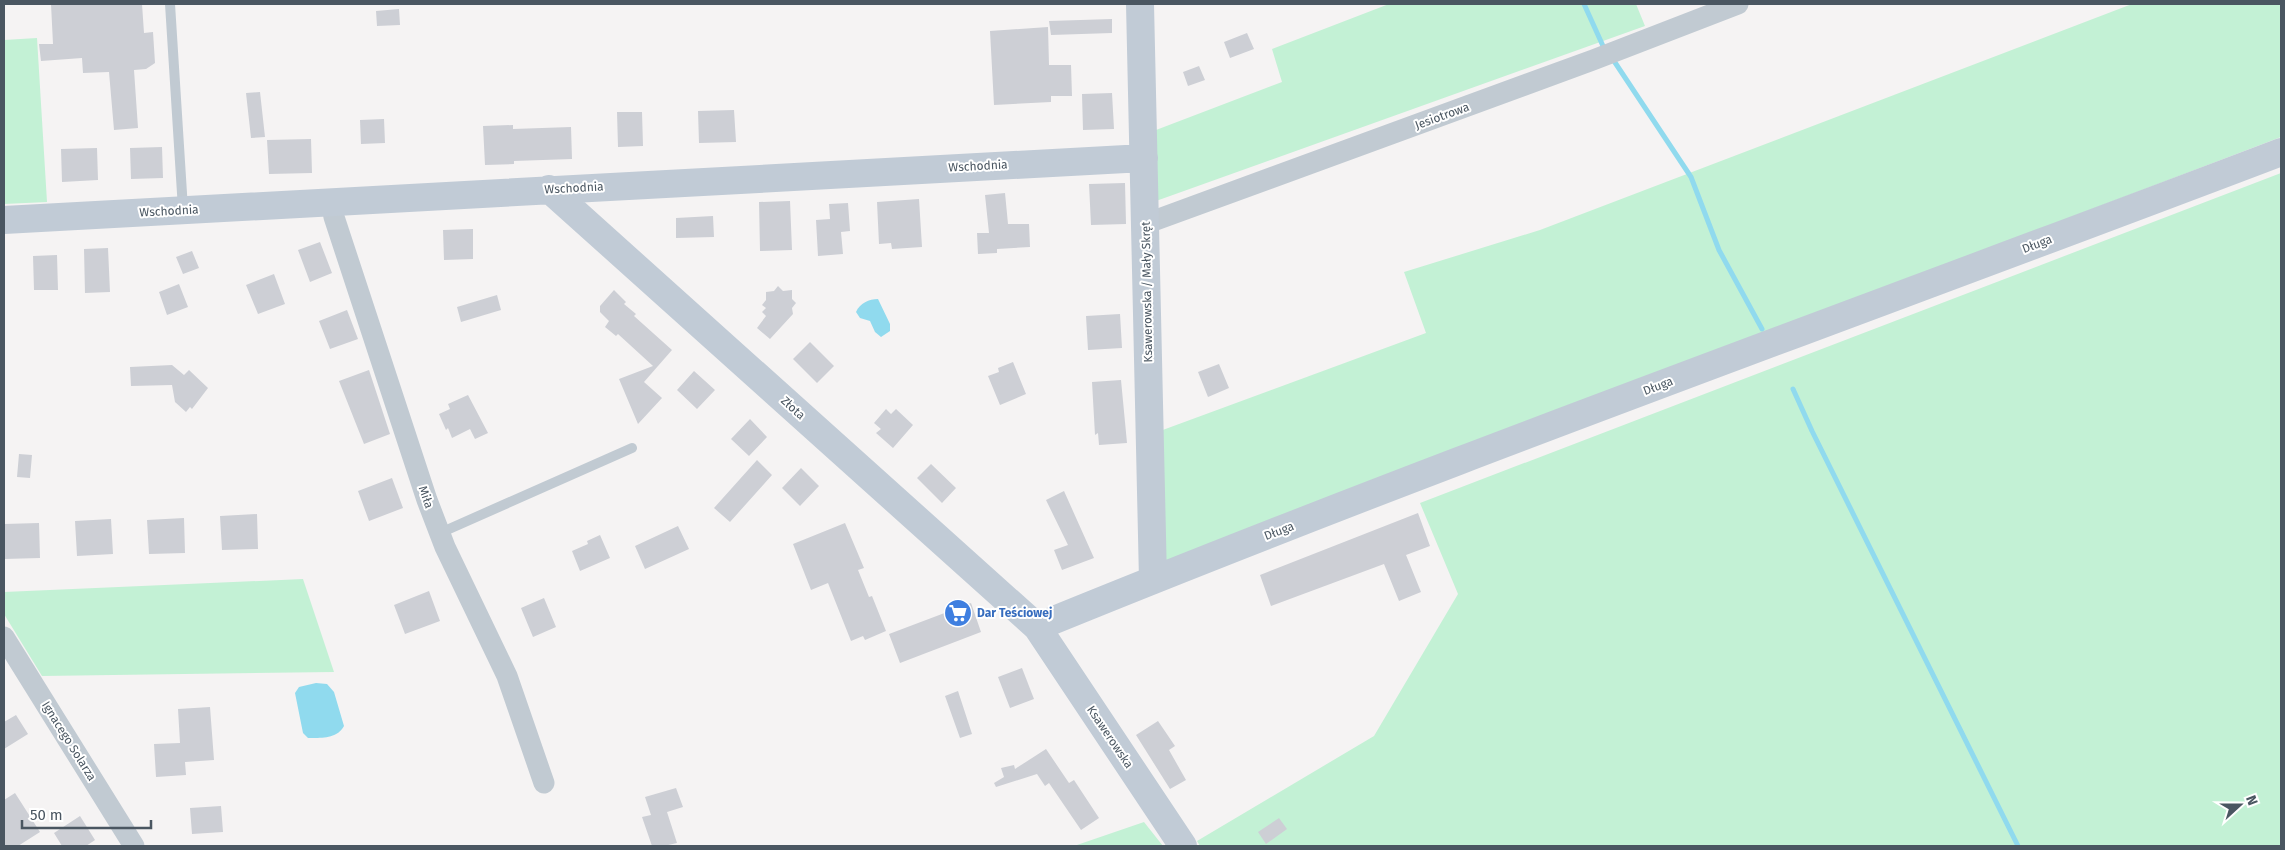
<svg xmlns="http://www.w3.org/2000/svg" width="2285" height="850" font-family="'Fira Sans',sans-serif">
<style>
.green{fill:#c3f1d5}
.water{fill:#90daee}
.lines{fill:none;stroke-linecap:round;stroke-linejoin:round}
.stream{stroke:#90daee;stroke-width:5}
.building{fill:#cdcfd5}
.lane{stroke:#c1cad2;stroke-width:10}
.street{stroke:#c1cad2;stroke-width:21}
.secondary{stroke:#c1cbd6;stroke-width:28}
.labels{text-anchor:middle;stroke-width:4;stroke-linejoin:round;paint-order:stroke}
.street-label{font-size:12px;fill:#4a5661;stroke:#fff}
.shop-label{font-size:12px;font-weight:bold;fill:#366cbe;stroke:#fff;text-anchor:start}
</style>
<rect width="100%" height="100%" fill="#f5f3f3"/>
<path class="green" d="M1389 4H1636L1645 26 1156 201V130L1282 82 1272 49Z
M2132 4H2281V137L1162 564 1160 431 1426 333 1404 272 1540 230Z
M37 38 47 202 4 204V40Z
M2281 173V846H1200L1197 841 1374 736 1458 594 1420 503Z
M303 579 334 672 42 676 4 614V592Z
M1144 822 1163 846H1074Z"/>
<path class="water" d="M878 299 890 324V331L881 337 875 332 870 321 860 318 856 312C860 303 869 299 878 299Z
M316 683 327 684 334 692 344 726C337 739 321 738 308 738L303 733 295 693 299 687Z"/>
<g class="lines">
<path class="stream" d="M1584 4 1603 46
M1614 61 1691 177 1719 250 1762 329
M1793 389 1812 431 2018 846"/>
</g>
<path class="building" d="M51 4H142L144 33 153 32 155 63 146 69 134 70 138 128 114 130 109 72 83 73 82 58 41 61 39 44H53Z
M399 9 400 25 377 26 376 11Z
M1112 19V33L1051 35 1049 21Z
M1048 27 1049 65H1071L1072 96H1051V102L994 105 990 31Z
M1247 33 1254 49 1230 58 1224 42Z
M1199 66 1205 80 1188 86 1183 72Z
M260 92 265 137 251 138 246 93Z
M1112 93 1114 129 1083 130 1082 94Z
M734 110 736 142 699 143 698 111Z
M617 112H642L643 146 618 147Z
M384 119 385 143 361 144 360 120Z
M513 125V129L571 127 572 159 514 161V164L485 165 483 126Z
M311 139 312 173 269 174 267 140Z
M162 147 163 178 131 179 130 148Z
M97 148 98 180 62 182 61 149Z
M1125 183 1126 224 1091 225 1089 184Z
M1005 193 1008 224H1029L1030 247 997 249V253L978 254 977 233H989L985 195Z
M919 199 922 247 892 249 891 243 879 244 877 202Z
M790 201 792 250 760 251 759 202Z
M848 203 850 231 841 232 843 254 818 256 816 220 830 219 829 204Z
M713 216 714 237 676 238V218Z
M473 229V259L444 260 443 230Z
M320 242 332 273 310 282 298 250Z
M108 248 110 292 85 293 84 249Z
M192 251 199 268 183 274 176 257Z
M57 255 58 290H34L33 256Z
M274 274 285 304 258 314 246 285Z
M179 284 188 307 167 315 159 292Z
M778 286 783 291 792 290V299L796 303 792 308 793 314 770 339 757 328 766 316 762 312 766 308 762 305 766 300V292L774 291Z
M614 290 626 302 624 304 636 314 634 316 672 350 644 382 662 398 638 424 619 379 653 366 618 334 616 336 605 327 609 321 600 312V306Z
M497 295 501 310 461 322 457 307Z
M347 310 358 339 330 349 319 321Z
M1120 314 1122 348 1088 350 1086 316Z
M810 342 834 366 817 383 793 359Z
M1013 362 1026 394 1000 405 988 376 999 372 998 368Z
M1219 364 1229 388 1208 397 1198 372Z
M172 365 184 375 189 370 208 388 192 409 190 407 186 412 175 402 172 385 131 386 130 367Z
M369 370 390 434 364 444 339 381Z
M694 371 715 390 697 409 677 390Z
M1121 380 1127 443 1099 445 1098 433 1095 435 1092 382Z
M468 395 488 433 475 439 470 429 452 438 448 428 446 430 439 414 450 409 448 404Z
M886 409 891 414 896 409 913 425 893 448 876 433 881 429 874 423Z
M750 419 767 437 749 456 731 439Z
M19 454 32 455 30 478 17 477Z
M757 460 772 475 730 522 714 508Z
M931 464 956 488 942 503 917 478Z
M801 468 819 486 800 506 782 488Z
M392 478 403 508 369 521 358 491Z
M1064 491 1094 558 1062 570 1054 550 1068 545 1046 500Z
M1418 513 1430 546 1406 555 1421 592 1399 601 1384 564 1271 606 1260 575Z
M257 514 258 549 222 550 220 516Z
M184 518 185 553 149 554 147 520Z
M111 519 113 554 77 556 75 521Z
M39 523 40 558 4 559V524Z
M845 523 864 568 858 570 869 597 872 596 886 631 865 640 863 636 851 641 828 583 811 590 793 544Z
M678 526 689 549 645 569 635 546Z
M600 535 610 558 580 571 572 551 588 544 587 541Z
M429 591 440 621 405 634 394 605Z
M544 598 556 627 533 637 521 608Z
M971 603 981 632 900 663 889 634Z
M1022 668 1034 699 1010 708 998 677Z
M958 691 972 734 960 738 945 696Z
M210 707 214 760 185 762 186 775 156 777 154 744 180 743 178 709Z
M16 715 28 734 4 749V722Z
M1158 721 1175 746 1169 750 1186 780 1170 789 1136 735Z
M1046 749 1069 783 1074 780 1099 818 1081 830 1049 783 1045 786 1037 774 996 787 994 783 1004 777 1001 768 1014 765 1015 769Z
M676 788 683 807 667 812 677 843 664 846H652L642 817 651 815 645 797Z
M15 793 40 832 18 846H4V800Z
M221 806 223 832 192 834 190 808Z
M80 816 95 840 86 846H62L54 833Z
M1279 818 1287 829 1266 844 1258 832Z"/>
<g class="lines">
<path class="lane" d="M170 4 183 209
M440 533 632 448"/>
<path class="street" d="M331 202 334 217 427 500 445 547 507 676 544 783
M1145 224 1593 60 1738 4
M4 637 134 846"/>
<path class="secondary" d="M1140 4 1153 580
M549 189 1037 627 1183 846
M4 220 1144 158
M1037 627C1448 459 1866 310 2281 152"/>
</g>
<defs>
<g id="supermarket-disc" transform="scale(1.4375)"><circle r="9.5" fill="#3f7fe0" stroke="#fff"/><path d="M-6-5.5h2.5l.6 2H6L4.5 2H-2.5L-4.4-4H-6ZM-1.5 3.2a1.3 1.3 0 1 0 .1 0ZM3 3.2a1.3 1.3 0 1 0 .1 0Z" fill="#fff"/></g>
</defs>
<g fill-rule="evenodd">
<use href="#supermarket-disc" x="958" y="613"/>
</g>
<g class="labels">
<g class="street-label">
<text transform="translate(1442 116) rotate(-20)" y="4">Jesiotrowa</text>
<text transform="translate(978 166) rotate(-3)" y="4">Wschodnia</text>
<text transform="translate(574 188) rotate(-3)" y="4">Wschodnia</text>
<text transform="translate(169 211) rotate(-3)" y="4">Wschodnia</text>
<text transform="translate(2037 244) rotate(-21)" y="4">Długa</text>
<text transform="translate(1147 292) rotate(-91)" y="4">Ksawerowska / Mały Skręt</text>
<text transform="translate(1658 386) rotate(-21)" y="4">Długa</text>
<text transform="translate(793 408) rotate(42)" y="4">Złota</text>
<text transform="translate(426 497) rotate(71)" y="4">Miła</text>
<text transform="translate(1279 531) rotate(-21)" y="4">Długa</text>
<text transform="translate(1110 737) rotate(56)" y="4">Ksawerowska</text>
<text transform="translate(69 741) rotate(58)" y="4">Ignacego Solarza</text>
</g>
<g class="shop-label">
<text x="977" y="617">Dar Teściowej</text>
</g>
</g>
<rect width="2285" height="850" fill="none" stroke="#4a5661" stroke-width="10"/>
<g transform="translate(2240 805) rotate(69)" stroke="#ffffff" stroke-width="4" paint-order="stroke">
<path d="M0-4L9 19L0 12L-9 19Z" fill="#4a5661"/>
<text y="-8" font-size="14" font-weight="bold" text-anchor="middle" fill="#4a5661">N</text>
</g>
<path d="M22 820v8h129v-8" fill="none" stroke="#4a5661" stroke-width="2.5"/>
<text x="30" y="820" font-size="15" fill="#4a5661" stroke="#ffffff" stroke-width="4" paint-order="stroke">50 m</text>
</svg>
